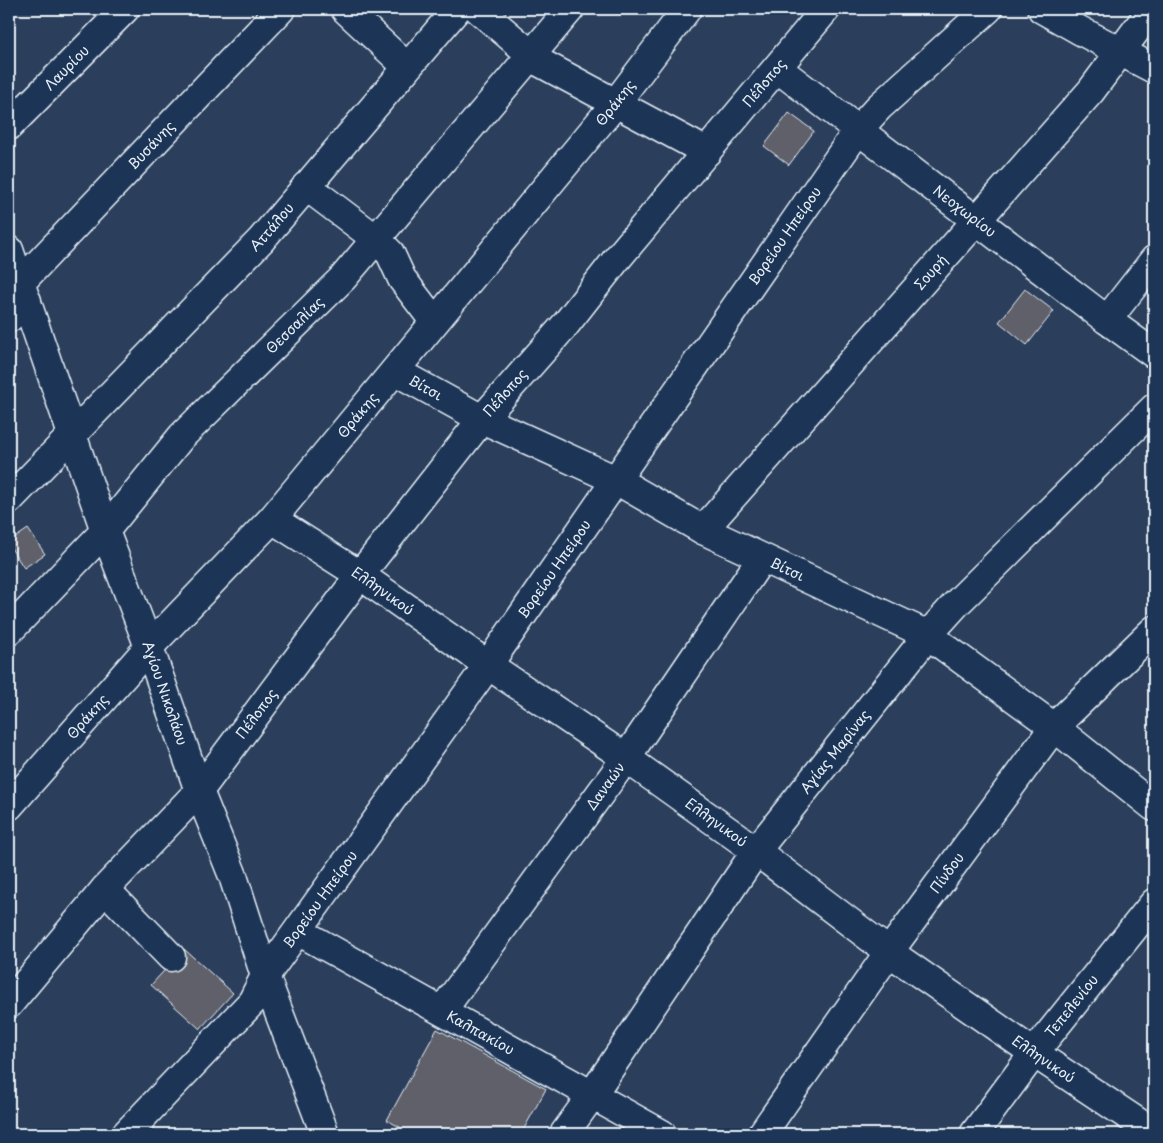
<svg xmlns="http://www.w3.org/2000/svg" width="1163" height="1143" font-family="'Playpen Sans',sans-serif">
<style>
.building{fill:#61616b;stroke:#e8f1f8}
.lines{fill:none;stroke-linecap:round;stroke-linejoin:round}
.minor-casing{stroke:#e8f1f8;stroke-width:31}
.minor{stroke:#1d3557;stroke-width:28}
.labels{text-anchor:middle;stroke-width:5;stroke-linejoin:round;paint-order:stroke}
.street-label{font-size:14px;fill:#e8f1f8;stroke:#1d3557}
</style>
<rect width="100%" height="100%" fill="#2b3e5b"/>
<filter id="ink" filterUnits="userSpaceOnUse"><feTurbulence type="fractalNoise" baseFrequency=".02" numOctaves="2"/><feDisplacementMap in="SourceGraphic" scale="10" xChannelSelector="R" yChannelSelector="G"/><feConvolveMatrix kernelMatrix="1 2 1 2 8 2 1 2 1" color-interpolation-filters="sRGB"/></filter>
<g filter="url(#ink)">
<path class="building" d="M789 113 814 131 789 165 764 146Z
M1025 289 1054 311 1027 345 999 322Z
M28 529 45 554 24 568 9 545V542Z
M184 949 233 993 200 1029 151 985Z
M437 1029 546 1089 521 1134H412L387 1120Z"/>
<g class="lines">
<g class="minor-casing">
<g id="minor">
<path d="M345 9 407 67"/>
<path d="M478 9 541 63 707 152"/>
<path d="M1042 9 1081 31 1154 69"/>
<path id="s1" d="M777 68 1107 320 1154 354"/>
<path id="s2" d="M9 126 125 9"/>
<path d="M306 186 376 239 390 253 402 279 434 321"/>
<path id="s3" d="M9 250 105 531 149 647 199 791 233 876 265 976 325 1134"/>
<path id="s4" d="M21 282 281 9"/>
<path d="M9 318 27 301"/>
<path d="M1107 320 1154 260"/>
<path id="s5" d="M395 371 482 419 616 480 703 530 928 635 1054 727 1154 807"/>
<path id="s6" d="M9 500 261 240 457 9"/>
<path id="s7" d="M272 519 360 575 488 665 626 758 756 851 889 952 1034 1053 1154 1133"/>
<path id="s8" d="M703 530 1091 91 1152 9"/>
<path id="s9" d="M9 631 105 531 182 436 343 278 570 9"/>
<path id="s10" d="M9 806 149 647 272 519 615 104 687 9"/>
<path d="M105 889 171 957"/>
<path id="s11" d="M298 931 662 1134"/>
<path id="s12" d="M9 1004 105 889 199 791 360 575 482 419 566 324 616 260 826 9"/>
<path id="s13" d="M442 1011 626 758 762 558"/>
<path id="s14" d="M126 1134 252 1002 265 976 488 665 858 130 879 107 988 9"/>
<path id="s15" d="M564 1134 592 1095 756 851 928 635 956 604 1154 408"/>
<path id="s16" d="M762 1134 889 952 1054 727 1154 630"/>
<path id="s17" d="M974 1134 1034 1053 1154 903"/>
</g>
</g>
<use href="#minor" class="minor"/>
</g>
</g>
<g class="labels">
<g class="street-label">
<text dy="5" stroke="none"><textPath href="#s2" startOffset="82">Λαυρίου</textPath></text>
<text dy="5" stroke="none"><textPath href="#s12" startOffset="1192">Πέλοπος</textPath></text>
<text dy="5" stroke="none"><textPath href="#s10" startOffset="929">Θράκης</textPath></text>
<text dy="5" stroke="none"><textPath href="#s4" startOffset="189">Βυσάνης</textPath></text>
<text dy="5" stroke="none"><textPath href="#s1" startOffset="236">Νεοχωρίου</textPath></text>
<text dy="5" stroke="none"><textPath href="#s6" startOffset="379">Αττάλου</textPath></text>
<text dy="5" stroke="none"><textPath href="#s14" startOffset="1116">Βορείου Ηπείρου</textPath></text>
<text dy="5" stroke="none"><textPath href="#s8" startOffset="344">Σουρή</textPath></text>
<text dy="5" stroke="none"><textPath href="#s9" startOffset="419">Θεσσαλίας</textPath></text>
<text dy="5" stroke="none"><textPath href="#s5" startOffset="35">Βίτσι</textPath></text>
<text dy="5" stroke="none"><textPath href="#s12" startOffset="788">Πέλοπος</textPath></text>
<text dy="5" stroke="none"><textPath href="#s10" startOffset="524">Θράκης</textPath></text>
<text dy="5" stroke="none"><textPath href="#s14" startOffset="711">Βορείου Ηπείρου</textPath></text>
<text dy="5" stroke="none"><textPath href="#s5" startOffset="440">Βίτσι</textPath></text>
<text dy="5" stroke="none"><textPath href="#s7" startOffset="132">Ελληνικού</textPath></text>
<text dy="5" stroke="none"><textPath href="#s3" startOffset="470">Αγίου Νικολάου</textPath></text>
<text dy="5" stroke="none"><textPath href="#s12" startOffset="382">Πέλοπος</textPath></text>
<text dy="5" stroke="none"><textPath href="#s10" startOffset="119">Θράκης</textPath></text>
<text dy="5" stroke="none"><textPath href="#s15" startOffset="469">Αγίας Μαρίνας</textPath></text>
<text dy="5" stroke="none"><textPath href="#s13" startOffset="278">Δαναών</textPath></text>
<text dy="5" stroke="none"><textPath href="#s7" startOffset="538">Ελληνικού</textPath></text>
<text dy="5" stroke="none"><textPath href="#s16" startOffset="320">Πίνδου</textPath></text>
<text dy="5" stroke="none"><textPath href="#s14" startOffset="306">Βορείου Ηπείρου</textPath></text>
<text dy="5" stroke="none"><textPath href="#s17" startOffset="161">Τεπελενίου</textPath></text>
<text dy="5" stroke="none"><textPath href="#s11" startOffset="209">Καλπακίου</textPath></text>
<text dy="5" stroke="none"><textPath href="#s7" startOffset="942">Ελληνικού</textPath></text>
</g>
</g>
<rect width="1163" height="1143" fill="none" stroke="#1d3557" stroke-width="30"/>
<rect x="15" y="15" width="1133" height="1113" fill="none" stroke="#e8f1f8" stroke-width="2" filter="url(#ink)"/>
</svg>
